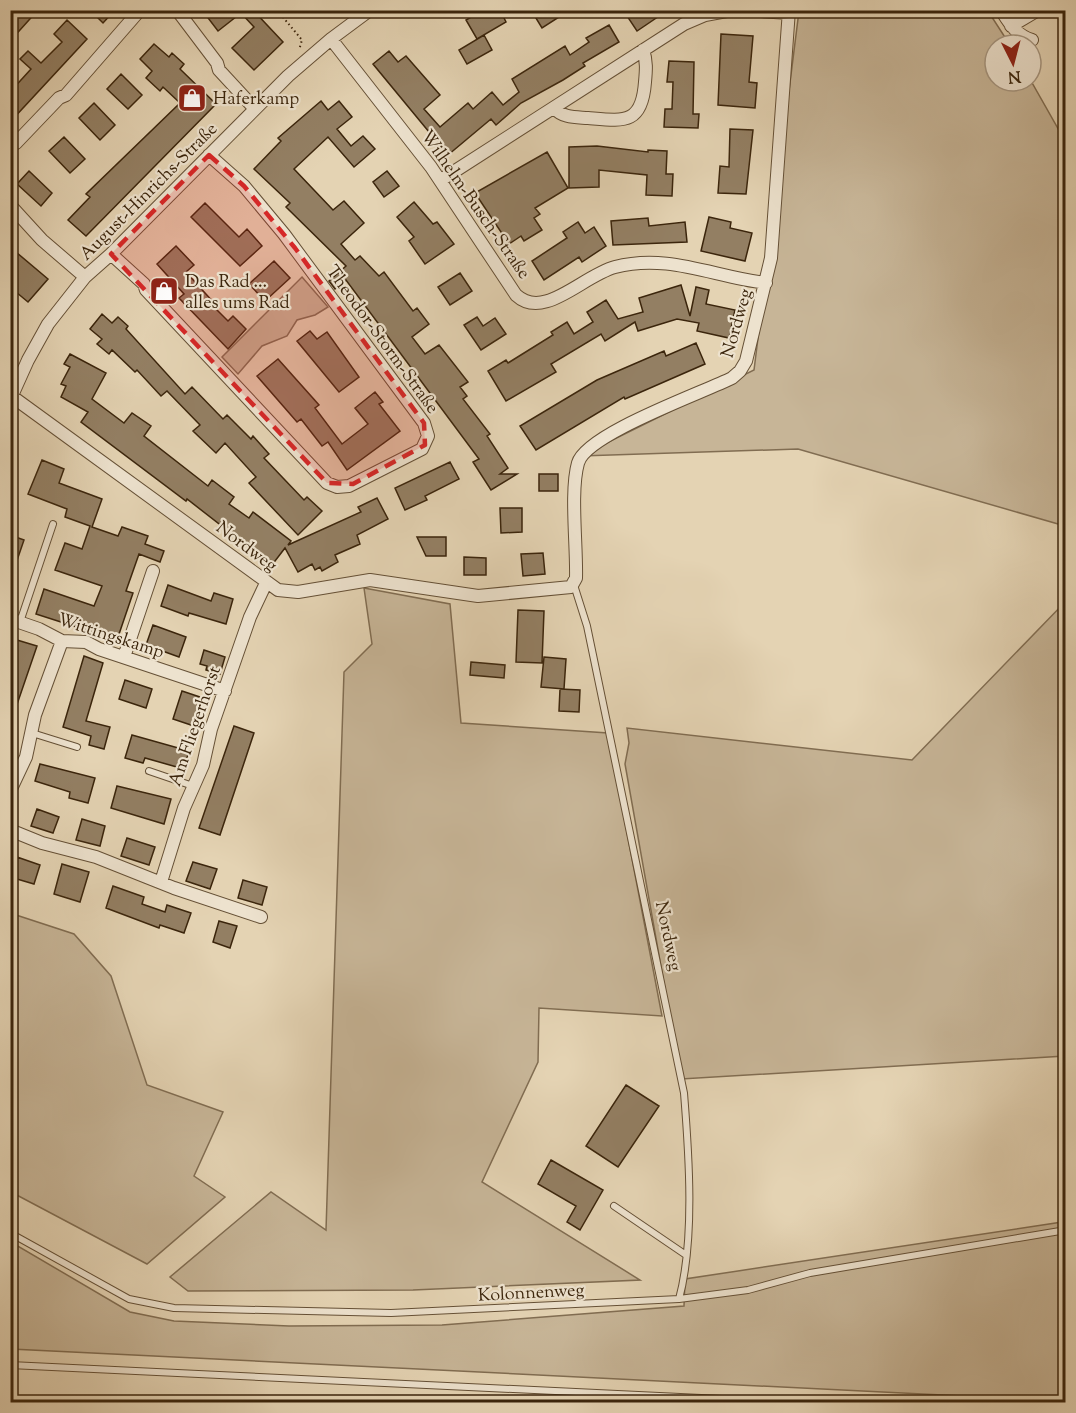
<svg xmlns="http://www.w3.org/2000/svg" width="1076" height="1413" font-family="'Sorts Mill Goudy',serif">
<style>
.green{fill:#c7b597;stroke:#816d52;stroke-width:1.5}
.building{fill:#937f63;stroke:#3b250c;stroke-width:1.5}
.lines{fill:none;stroke-linecap:round;stroke-linejoin:round}
.service-casing{stroke:#655036;stroke-width:8}
.minor-casing{stroke:#655036;stroke-width:14}
.path{stroke:#3b250c;stroke-width:2;stroke-dasharray:1.5 3;stroke-linecap:butt}
.service{stroke:#ede2ce;stroke-width:6}
.minor{stroke:#ede2ce;stroke-width:12}
.marked{fill:#d62828;fill-opacity:0.2;stroke:#d62828;stroke-width:4.5;stroke-dasharray:12 8;stroke-linejoin:round}
.labels{text-anchor:middle;stroke-width:4.5;stroke-linejoin:round;paint-order:stroke}
.poi-label{font-size:18px;fill:#3b250c;stroke:#ede2ce;text-anchor:start}
.street-label{font-size:18px;fill:#3b250c;stroke:#ede2ce}
</style>
<rect width="100%" height="100%" fill="#e4d3b3"/>
<filter id="stains"><feTurbulence type="fractalNoise" baseFrequency=".00333" numOctaves="4"/><feColorMatrix values="0 0 0 0 .2 0 0 0 0 .09 0 0 0 0 .02 0 0 0 .5 -.17"/></filter>
<radialGradient id="worn" r=".72"><stop offset=".6" stop-color="#630" stop-opacity="0"/><stop offset="1" stop-color="#630" stop-opacity=".3"/></radialGradient>
<path class="green" d="M799 11H988L1010 45H995V81H1031L1065 141V526L798 449 580 456 754 370Z
M302 277 328 307 315 315 297 320 287 336 262 346 238 374 222 357Z
M364 588 450 604 461 723 608 733 662 1016 539 1008 538 1062 482 1182 640 1280 413 1290 188 1291 170 1277 271 1192 326 1230 344 672 372 644Z
M1065 602V1056L681 1079 625 764 629 743 627 728 912 760Z
M10 913 74 934 111 976 147 1085 223 1112 194 1176 225 1197 147 1264 11 1192Z
M1065 1217V1401L11 1349V1242L130 1312 174 1321 289 1326 442 1325 684 1306 685 1279 1062 1222Z"/>
<path class="building" d="M24 10H38L10 41V11L17 17Z
M90 10H115L103 23Z
M202 10H253L283 42 254 70 232 48 254 27 241 13 218 31Z
M483 10H500L506 22 477 39 466 20Z
M531 10H570L542 28Z
M635 10H668L637 31 627 16Z
M67 20 87 39 10 122V92L31 69 20 59 28 51 41 63 62 42 54 34Z
M609 25 619 42 583 63 585 66 563 80 521 103 496 125 491 119 448 155 373 64 389 51 398 62 406 56 440 95 424 109 440 127 468 103 473 109 492 92 503 105 519 92 512 79 565 46 570 55 589 42 586 38Z
M721 34 753 36 749 82 757 83 755 108 718 105Z
M484 35 492 50 467 64 459 50Z
M154 44 169 57 172 53 184 64 180 69 216 104 86 236 68 220 90 197 86 194 180 103 163 87 160 91 146 78 152 71 140 59Z
M669 61 694 62 693 114H699L698 128 664 127 665 109H672L673 82H667Z
M121 74 142 95 128 109 107 89Z
M321 101 328 110 339 101 352 117 337 129 351 146 363 136 375 149 354 167 328 137 294 169 333 210 344 201 364 223 341 244 355 260 360 256 379 276 384 272 413 311 417 308 429 324 412 337 425 354 439 345 468 382 460 387 467 396 463 399 490 434 487 436 508 468 500 474H517L491 490 473 462 479 459 346 280 335 289 329 281 346 266 286 207 290 203 254 169 281 141 278 138Z
M94 103 115 125 100 140 79 118Z
M730 129 753 130 746 194 718 193 720 166 729 167Z
M64 137 85 159 70 173 49 151Z
M597 146 648 152V150L667 151 666 174H673L672 196 646 195 647 175 599 170V187L569 188V147Z
M547 152 568 188 535 208 540 214 534 218 542 230 524 241 521 236 509 244 475 193Z
M29 171 52 193 41 206 17 184Z
M387 171 399 186 384 197 373 182Z
M414 202 433 224 437 222 454 244 425 264 409 241 414 237 397 217Z
M205 203 239 237 247 229 262 246 240 266 191 217Z
M709 217 731 222 730 228 752 233 745 261 701 251Z
M648 218 649 226 685 222 687 242 613 245 611 221Z
M578 222 585 233 594 227 606 246 582 262 579 257 544 280 532 261 567 238 563 232Z
M176 246 194 265 186 272 215 304 213 306 228 321 233 316 246 329 228 349 179 298 184 294 157 264Z
M10 247 48 279 28 302 10 287Z
M274 261 290 278 265 301 249 284Z
M460 273 472 291 450 305 438 287Z
M681 285 690 316 696 287 709 290 706 304 735 310 729 338 697 331 699 323 677 319 638 331 635 322 605 341 601 334 551 364 556 372 506 401 488 371 506 360 508 363 553 335 551 332 567 322 574 334 593 322 587 312 606 300 618 319 643 312 639 298Z
M102 314 112 323 118 317 128 326 126 329 185 394 192 387 223 419 227 415 251 439 253 436 269 454 264 458 304 500 307 497 322 511 298 535 249 483 256 477 225 443 216 453 193 431 200 425 167 391 161 396 137 370 135 372 112 350 109 354 97 344 102 339 90 329Z
M477 317 483 326 495 318 506 334 481 350 464 325Z
M310 331 317 339 327 332 359 377 339 392 297 341Z
M696 343 705 364 625 399 624 397 536 450 520 426 597 380 664 351 666 356Z
M70 354 106 373 92 399 124 423 132 413 151 426 144 436 208 486 212 480 234 497 229 504 249 518 253 512 291 541 288 545 361 512 358 507 377 498 388 519 357 535 360 544 335 555 338 562 322 571 320 567 315 570 312 564 298 572 285 548 272 565 187 499 186 501 81 422 88 412 61 397 66 386 61 384 70 367 64 364Z
M278 359 319 405 315 408 342 444 368 424 355 408 375 392 383 402 379 404 400 431 347 470 328 442 322 446 301 419 297 422 257 376Z
M42 460 64 469 59 483 102 499 92 527 118 536 122 527 148 536 145 544 164 551 160 562 139 554 126 591 133 593 117 640 36 614 44 589 94 606 102 586 55 570 65 543 82 549 90 526 65 517 67 509 28 494Z
M450 462 459 479 425 496 427 500 405 510 395 488Z
M539 474H558V491H539Z
M500 508H522V532L501 533Z
M10 535 24 540 12 575 10 574Z
M417 537H446V556H426Z
M543 553 545 574 523 576 521 554Z
M464 557 486 558V575H464Z
M168 585 211 601 214 593 233 599 226 624 189 613 188 616 161 606Z
M518 610 544 611 542 663 516 662Z
M153 625 186 637 179 657 146 645Z
M17 640 37 646 12 719 10 659Z
M204 650 225 657 220 674 206 670 207 666 200 664Z
M84 656 103 663 86 721 110 727 104 749 89 745 91 736 63 727Z
M544 657 566 659 564 689 541 687Z
M471 662 505 665 504 678 470 675Z
M125 680 152 689 146 708 119 699Z
M560 689 580 690 579 712 559 711Z
M182 691 203 698 194 726 173 719Z
M234 726 254 733 220 835 199 828Z
M132 735 189 751 184 769 145 758 143 763 125 758Z
M40 764 95 778 88 803 69 798 70 792 35 781Z
M117 786 171 799 164 824 111 808Z
M37 809 59 817 53 833 31 826Z
M82 819 105 826 100 846 76 840Z
M127 838 155 847 149 865 121 856Z
M17 857 40 865 34 884 10 877V866L14 867Z
M193 862 217 869 210 889 186 881Z
M62 864 89 872 80 902 54 894Z
M243 880 267 887 262 905 238 898Z
M113 886 144 897 142 904 165 912 167 905 191 913 184 933 160 925 159 928 106 908Z
M219 921 237 926 230 948 213 942Z
M626 1085 659 1106 618 1167 586 1146Z
M551 1160 603 1190 580 1230 567 1222 576 1206 538 1184Z"/>
<g class="lines">
<g class="service-casing">
<path id="service" d="M574 585 587 626 684 1093C689 1155 695 1240 679 1299
M20 622 53 524
M32 733 77 747
M149 771 193 786
M614 1206 686 1255
M10 1233 129 1299 174 1308 391 1313 679 1299 748 1290 810 1273 1066 1230
M10 1365 783 1402"/>
</g>
<g class="minor-casing">
<path id="minor" d="M177 10 217 63 219 70 255 109
M746 10 789 13
M1001 10C1010 24 1016 35 1032 40
M1011 26 1038 10
M331 39 431 167 516 295C544 321 582 276 615 267 668 253 714 277 766 283
M554 108C563 118 575 117 588 118 624 121 642 125 645 82 646 71 647 61 643 50
M10 146 16 143 59 98 66 95 140 10
M441 180 684 24 705 15 732 10
M10 205 42 240 85 277
M111 254 144 284 146 290 327 483 337 487 349 486 422 449 428 436 424 423 284 234 244 186 209 155
M10 395 278 590 298 592 370 580 478 596 571 587 576 578C577 547 570 491 578 463 586 434 702 393 732 378L740 371 746 361 771 258 789 10
M10 400 28 360 48 324 85 277 111 254 288 76 331 39 370 10
M10 619 39 629 62 641 86 642 99 649 225 691
M124 657 153 571
M10 791 26 757 35 715 62 641
M10 830 42 843 96 857 174 888 261 917
M161 882 184 808 203 765 211 729 250 617 266 583"/>
</g>
<path class="path" d="M277 10 302 40 299 50"/>
<use href="#service" class="service"/>
<use href="#minor" class="minor"/>
</g>
<path class="marked" d="M209 155 244 186 295 248 424 423 425 445 353 484 327 483 111 254Z"/>
<defs>
<g id="shop-square" transform="scale(1.5)"><rect x="-9" y="-9" width="18" height="18" rx="4" fill="#8f2418" stroke="#ede2ce"/><path d="M-5-2.5h2.3a2.7 3.5 0 0 1 5.4 0H5L5.5 6h-11ZM-1.5-2.5h3a1.5 2.3 0 0 0-3 0Z" fill="#fff"/></g>
</defs>
<g fill-rule="evenodd">
<use href="#shop-square" x="192" y="98"/>
<use href="#shop-square" x="164" y="291"/>
</g>
<g class="labels">
<g class="poi-label">
<text x="213" y="104">Haferkamp</text>
<text x="185" y="287">Das Rad ...<tspan x="185" dy="21">alles ums Rad</tspan></text>
</g>
<g class="street-label">
<text transform="translate(148 191) rotate(-45)" y="6">August-Hinrichs-Straße</text>
<text transform="translate(476 204) rotate(55)" y="6">Wilhelm-Busch-Straße</text>
<text transform="translate(736 323) rotate(-74)" y="6">Nordweg</text>
<text transform="translate(383 339) rotate(54)" y="6">Theodor-Storm-Straße</text>
<text transform="translate(247 546) rotate(37)" y="6">Nordweg</text>
<text transform="translate(111 635) rotate(18)" y="6">Wittingskamp</text>
<text transform="translate(194 726) rotate(-71)" y="6">Am Fliegerhorst</text>
<text transform="translate(669 936) rotate(78)" y="6">Nordweg</text>
<text transform="translate(531 1292) rotate(-3)" y="6">Kolonnenweg</text>
</g>
</g>
<rect width="1076" height="1413" fill="none" stroke="#e4d3b3" stroke-width="36"/>
<rect x="12" y="12" width="1052" height="1389" fill="none" stroke="#3b250c" stroke-width="3"/>
<rect x="18" y="18" width="1040" height="1377" fill="none" stroke="#3b250c" stroke-width="1.5"/>
<g transform="translate(1013 63) rotate(174)"><circle r="28" fill="#ede2ce" stroke="#a69680" stroke-width="1.5"/>
<path d="M0-4.5L10 22L0 15L-10 22Z" fill="#8f2418"/>
<text y="-9" font-size="16" font-weight="bold" text-anchor="middle" fill="#3b250c">N</text>
</g>
<rect width="100%" height="100%" filter="url(#stains)"/>
<rect width="100%" height="100%" fill="url(#worn)"/>
</svg>
